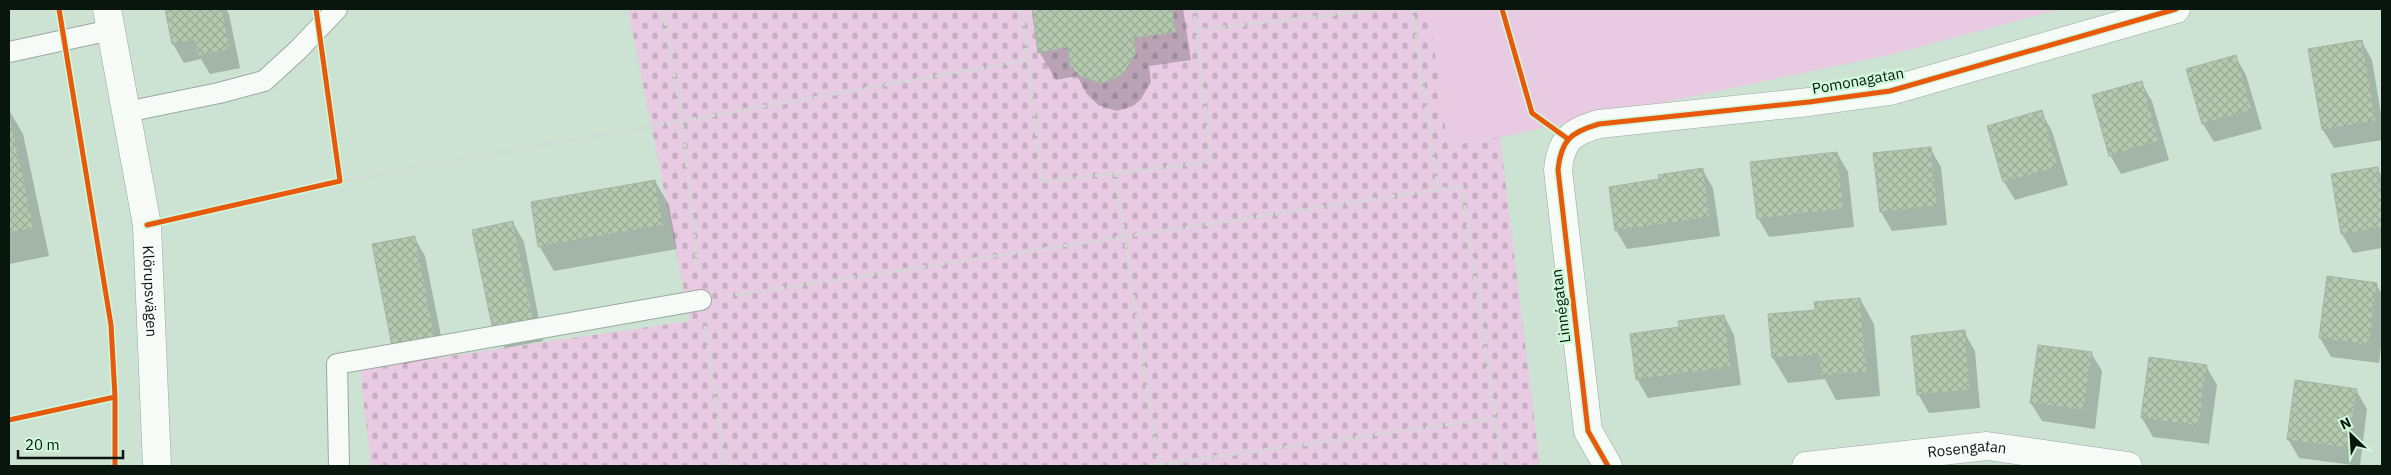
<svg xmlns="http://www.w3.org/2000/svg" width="2391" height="475" font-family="'IBM Plex Sans',sans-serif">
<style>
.cemetery{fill:url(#cemetery-stones)}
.green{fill:#e8cbe2}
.shadow{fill:#0003}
.building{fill:url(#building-cross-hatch);stroke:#a6b4a6}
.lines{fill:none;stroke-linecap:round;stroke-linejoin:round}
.service-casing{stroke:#99aa9e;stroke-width:22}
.minor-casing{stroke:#99aa9e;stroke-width:29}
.path{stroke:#d2dad5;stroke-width:3;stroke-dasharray:4 2.5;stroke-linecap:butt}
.service{stroke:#f7fbf8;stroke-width:20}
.minor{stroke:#f7fbf8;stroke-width:28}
.cycleway-casing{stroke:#d0f9dc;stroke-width:8}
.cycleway{stroke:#e8590c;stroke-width:5}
.labels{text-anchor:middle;stroke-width:5;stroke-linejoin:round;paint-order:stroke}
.street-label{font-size:15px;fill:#08160d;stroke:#d0f9dc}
</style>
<defs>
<pattern id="cemetery-stones" width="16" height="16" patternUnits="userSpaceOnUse" patternTransform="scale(1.25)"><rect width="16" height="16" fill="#e8cbe2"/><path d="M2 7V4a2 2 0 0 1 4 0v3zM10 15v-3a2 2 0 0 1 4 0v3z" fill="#c6aec1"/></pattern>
<pattern id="building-cross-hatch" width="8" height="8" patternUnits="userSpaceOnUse" patternTransform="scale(1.25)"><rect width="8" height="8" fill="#b4c9b0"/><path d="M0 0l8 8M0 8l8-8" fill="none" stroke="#99ac96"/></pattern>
</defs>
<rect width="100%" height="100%" fill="#cce2d2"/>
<path class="cemetery" d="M628 9H1429L1448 146 1500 137 1540 466H371L360 369 690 321Z"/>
<path class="green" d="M1429 9H2061L1893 54 1500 137 1448 146Z"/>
<path class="shadow" d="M166 9H226L229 14 240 68 210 74 201 59 184 63 173 44Z
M1033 9H1183L1191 60 1149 66 1151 82 1141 99 1133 106 1117 111 1098 105 1087 94 1077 76 1056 80 1040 53Z
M2362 42 2372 60 2382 120V140L2334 148 2323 130Z
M2235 56 2246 75 2262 129 2214 142 2203 124Z
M2141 82 2152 101 2169 160 2121 174 2110 155Z
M9 110 23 134 49 256 9 264Z
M2041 112 2052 131 2068 185 2015 200 2004 182Z
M1930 148 1941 167 1947 225 1892 231 1881 212 1875 154Z
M1837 153 1848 172 1854 227 1769 237 1758 218Z
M2377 168 2382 177V248L2353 253 2342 234Z
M1702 169 1713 188 1720 236 1627 249 1616 230 1661 181Z
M655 181 669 205 677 249 554 271 540 247Z
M513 223 524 242 543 341 505 348 494 330Z
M414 237 425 256 445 356 404 364 393 345Z
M2376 284 2382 294V339L2379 363 2331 357 2320 338Z
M1860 299 1874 324 1880 396 1836 400 1825 379 1788 383 1773 358 1770 315 1816 311Z
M1724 316 1734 335 1741 385 1648 398 1637 379 1680 329Z
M1964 332 1975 351 1980 408 1929 413 1918 394Z
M2091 353 2102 371 2095 429 2042 421 2031 403Z
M2150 359 2206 366 2217 385 2209 444 2153 437 2142 418Z
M2356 390 2367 409 2360 466 2299 458 2288 439Z"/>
<path class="building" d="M165 9H222L230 49 198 56 194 40 172 44Z
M1032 9H1172L1176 32 1134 38 1136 53 1125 71 1117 78 1101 83 1081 77 1070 66 1068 47 1038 53Z
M2362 40 2376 121 2322 130 2308 49Z
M2236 55 2252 110 2202 124 2186 69Z
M2142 81 2159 141 2109 156 2092 95Z
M2042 110 2058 167 2003 182 1987 126Z
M9 112 34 228 9 233Z
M1931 147 1937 206 1880 212 1873 153Z
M1837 152 1844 209 1757 219 1750 162Z
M2378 167 2382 196V228L2341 234 2331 174Z
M1703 168 1710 217 1615 231 1609 187 1659 179 1658 175Z
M655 180 663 225 538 247 531 202Z
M513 221 534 322 493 330 472 230Z
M415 236 435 337 392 346 372 244Z
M2327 276 2377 283 2369 345 2319 338Z
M1860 298 1867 372 1821 376 1819 355 1772 358 1768 314 1815 310 1814 302Z
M1724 315 1731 367 1636 380 1630 334 1679 327 1678 321Z
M1965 330 1970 390 1917 395 1911 336Z
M2038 345 2092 352 2084 410 2030 403Z
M2149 357 2207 365 2199 426 2141 418Z
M2295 380 2357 389 2349 448 2287 440Z"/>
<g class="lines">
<g class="service-casing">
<path id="service" d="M9 52 111 30
M126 112 219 93 264 81 298 50 337 9
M339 466 337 364 701 300"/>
</g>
<g class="minor-casing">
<g id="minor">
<path id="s1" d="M107 9 147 225 157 466"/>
<path d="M1608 466 1588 431 1558 170C1561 140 1571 132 1599 124L1809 102 1890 91 2176 9"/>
<path id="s2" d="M1806 466 1987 446 2128 466"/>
</g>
</g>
<path class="path" d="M663 9 682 121 698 273
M1022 9 1042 182 1211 162 1194 9
M1412 9 1438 189
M1196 30 1386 9
M1115 173 1159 466
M340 181 1027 60
M729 296 1462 186 1502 466
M705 326 725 466
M1149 466 1495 418"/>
<use href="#service" class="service"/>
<use href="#minor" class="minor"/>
<g class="cycleway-casing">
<path id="cycleway" d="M59 9 111 325 115 397V466
M1502 9 1532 113 1568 139
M147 225 340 181 316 9
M9 420 115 397
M1608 466 1588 431 1558 170C1561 140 1571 132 1599 124L1809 102 1890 91 2176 9"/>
</g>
<use href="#cycleway" class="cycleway"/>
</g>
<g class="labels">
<g class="street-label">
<text transform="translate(1858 81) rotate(-10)" y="5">Pomonagatan</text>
<text dy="5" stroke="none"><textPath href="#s1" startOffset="286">Klörupsvägen</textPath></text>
<text transform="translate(1561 306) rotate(-97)" y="5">Linnégatan</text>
<text dy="5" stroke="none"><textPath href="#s2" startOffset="162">Rosengatan</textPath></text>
</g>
</g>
<rect width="2391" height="475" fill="none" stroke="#08160d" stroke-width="20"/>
<g transform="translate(2351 435) rotate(335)" stroke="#d0f9dc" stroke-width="4" paint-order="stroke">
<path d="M0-4L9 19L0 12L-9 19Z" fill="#08160d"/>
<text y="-8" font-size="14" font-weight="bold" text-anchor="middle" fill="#08160d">N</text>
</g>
<path d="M18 450v8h105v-8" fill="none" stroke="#08160d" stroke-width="2.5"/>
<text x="25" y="450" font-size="15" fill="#08160d" stroke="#d0f9dc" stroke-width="4" paint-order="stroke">20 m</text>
</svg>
